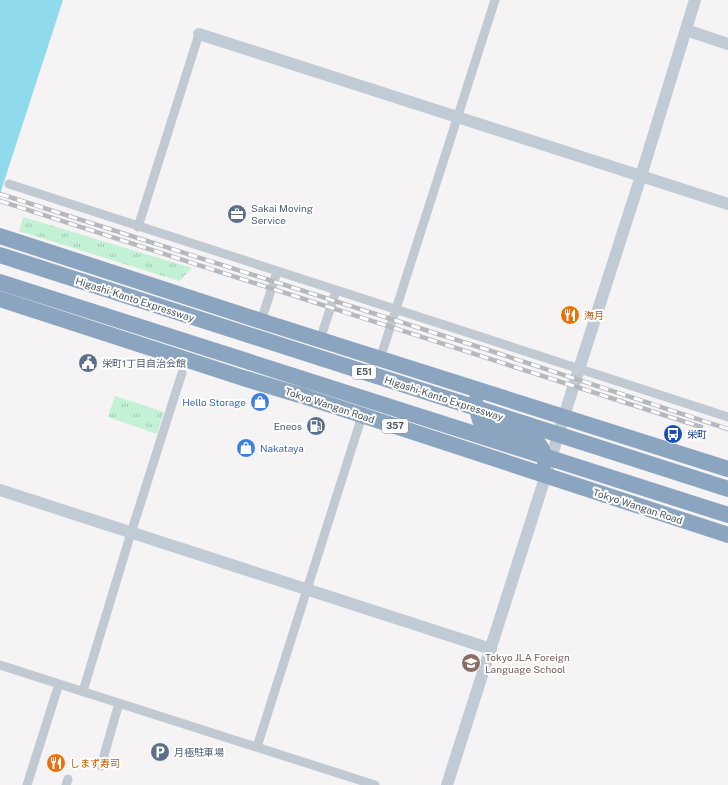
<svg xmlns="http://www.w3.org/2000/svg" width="728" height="785" font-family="'Public Sans','Noto Sans JP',sans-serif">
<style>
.park{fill:url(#park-tufts)}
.water{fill:#90daee}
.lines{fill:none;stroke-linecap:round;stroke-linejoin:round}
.street{stroke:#c1cad2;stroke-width:9}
.secondary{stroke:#c1cbd6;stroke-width:12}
.highway{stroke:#8ba5c1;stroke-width:16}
.rail-casing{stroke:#b5b8bd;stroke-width:4.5}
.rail{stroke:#fff;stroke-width:3;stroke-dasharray:9;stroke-linecap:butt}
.labels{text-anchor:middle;stroke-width:4;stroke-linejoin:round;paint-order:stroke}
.shield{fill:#fff;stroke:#808990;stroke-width:1}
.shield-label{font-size:9px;font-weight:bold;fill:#4a5661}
.service-label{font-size:10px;fill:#4e5e75;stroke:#fff;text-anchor:start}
.street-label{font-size:10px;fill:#4a5661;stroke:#fff}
.food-label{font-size:10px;fill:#c56008;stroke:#fff;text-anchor:start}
.shop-label{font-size:10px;fill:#366cbe;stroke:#fff;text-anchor:end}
.transit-label{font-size:10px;fill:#164399;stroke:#fff;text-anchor:start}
.education-label{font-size:10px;fill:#785e54;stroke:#fff;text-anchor:start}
</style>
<defs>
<pattern id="park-tufts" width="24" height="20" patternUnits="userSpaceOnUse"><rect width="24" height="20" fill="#c3f1d5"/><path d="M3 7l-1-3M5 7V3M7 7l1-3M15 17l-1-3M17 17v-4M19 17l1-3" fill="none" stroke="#a0c6b0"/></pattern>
</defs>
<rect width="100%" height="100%" fill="#f5f3f3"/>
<path class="park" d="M23 217 192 268 179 281 19 231Z
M115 396 164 412 157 434 108 417Z"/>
<path class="water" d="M0 0H63L0 194Z"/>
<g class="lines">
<path class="street" d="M9 184 728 417
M138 227 199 34
M261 321 277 272
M320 340 336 291
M380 359 495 0
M0 665 375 785
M83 691 131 533 182 373
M257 747 362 416
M101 766 119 703
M27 785 59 684
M66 785 68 779"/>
<path class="secondary" d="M686 30 728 44
M199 34 728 204
M0 490 491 649
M447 785 543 484 571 394 641 176 695 0"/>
<path class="highway" d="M0 236 261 321 728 469
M0 255 728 489
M0 282 728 515
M0 299 243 378 303 396 728 535
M475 402 480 420 484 424 534 440C542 446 544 453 545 462"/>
<g class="rail-casing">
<path id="rail" d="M0 194 485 349 728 429
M0 201 701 427"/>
</g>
<use href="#rail" class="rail"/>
</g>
<defs>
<g id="office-disc" transform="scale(1)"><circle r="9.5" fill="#5c6f8a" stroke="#fff"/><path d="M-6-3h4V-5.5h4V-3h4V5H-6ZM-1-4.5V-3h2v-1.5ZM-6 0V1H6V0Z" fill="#fff"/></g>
<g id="restaurant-disc" transform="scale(1)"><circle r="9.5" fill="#e8710a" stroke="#fff"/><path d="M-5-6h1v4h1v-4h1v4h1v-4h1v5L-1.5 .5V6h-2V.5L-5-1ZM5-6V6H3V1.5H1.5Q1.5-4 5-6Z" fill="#fff"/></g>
<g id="civic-disc" transform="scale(1)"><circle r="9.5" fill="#5c6f8a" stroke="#fff"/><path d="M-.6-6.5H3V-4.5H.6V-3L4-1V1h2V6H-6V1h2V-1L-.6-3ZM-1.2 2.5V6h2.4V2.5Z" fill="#fff"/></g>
<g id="shop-disc" transform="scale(1)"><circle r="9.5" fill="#3f7fe0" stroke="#fff"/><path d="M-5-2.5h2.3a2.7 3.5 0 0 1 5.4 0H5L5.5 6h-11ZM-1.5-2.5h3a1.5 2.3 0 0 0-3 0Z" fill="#fff"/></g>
<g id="fuel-disc" transform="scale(1)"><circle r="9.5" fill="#5c6f8a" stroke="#fff"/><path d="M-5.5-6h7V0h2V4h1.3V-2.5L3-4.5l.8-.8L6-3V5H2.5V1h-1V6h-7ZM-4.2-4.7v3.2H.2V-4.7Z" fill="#fff"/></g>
<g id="bus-disc" transform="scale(1)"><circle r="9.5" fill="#1a4fb4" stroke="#fff"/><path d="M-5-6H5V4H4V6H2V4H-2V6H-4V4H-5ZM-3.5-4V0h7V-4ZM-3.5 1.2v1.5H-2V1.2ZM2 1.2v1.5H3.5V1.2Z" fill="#fff"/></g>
<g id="school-disc" transform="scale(1)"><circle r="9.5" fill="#8d6e63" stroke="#fff"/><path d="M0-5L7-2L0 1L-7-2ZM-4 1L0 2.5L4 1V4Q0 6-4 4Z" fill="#fff"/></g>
<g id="parking-disc" transform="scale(1)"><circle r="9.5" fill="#5c6f8a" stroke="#fff"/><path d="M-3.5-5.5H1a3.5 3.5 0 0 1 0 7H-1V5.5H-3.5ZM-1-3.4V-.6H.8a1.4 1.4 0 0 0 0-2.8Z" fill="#fff"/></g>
</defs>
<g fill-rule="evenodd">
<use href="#office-disc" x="237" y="214"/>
<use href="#restaurant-disc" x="570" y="315"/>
<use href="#civic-disc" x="88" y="363"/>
<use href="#shop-disc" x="260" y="402"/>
<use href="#fuel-disc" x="316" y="426"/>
<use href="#bus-disc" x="673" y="434"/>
<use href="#shop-disc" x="246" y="448"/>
<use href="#school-disc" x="471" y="663"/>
<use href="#parking-disc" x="160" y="752"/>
<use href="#restaurant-disc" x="56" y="763"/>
</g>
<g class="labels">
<g class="shield">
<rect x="352" y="365" width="24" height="14" rx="3"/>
<rect x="382" y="419" width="26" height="14" rx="3"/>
</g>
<g class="shield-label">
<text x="364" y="375">E51</text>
<text x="395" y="429">357</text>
</g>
<g class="service-label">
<text x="251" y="212">Sakai Moving<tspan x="251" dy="12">Service</tspan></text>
<text x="102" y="367">栄町1丁目自治会館</text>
<text x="302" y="430" text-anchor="end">Eneos</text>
<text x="174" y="756">月極駐車場</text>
</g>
<g class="street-label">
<text transform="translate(135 299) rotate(18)" y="4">Higashi-Kanto Expressway</text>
<text transform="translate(444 398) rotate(18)" y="4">Higashi-Kanto Expressway</text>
<text transform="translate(330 405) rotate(18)" y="4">Tokyo Wangan Road</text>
<text transform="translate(638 506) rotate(18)" y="4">Tokyo Wangan Road</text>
</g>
<g class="food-label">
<text x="584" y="319">海月</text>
<text x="70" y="767">しまず寿司</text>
</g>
<g class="shop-label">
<text x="246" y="406">Hello Storage</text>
<text x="260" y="452" text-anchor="start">Nakataya</text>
</g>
<g class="transit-label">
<text x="687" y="438">栄町</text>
</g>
<g class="education-label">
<text x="485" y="661">Tokyo JLA Foreign<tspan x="485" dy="12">Language School</tspan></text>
</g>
</g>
</svg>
